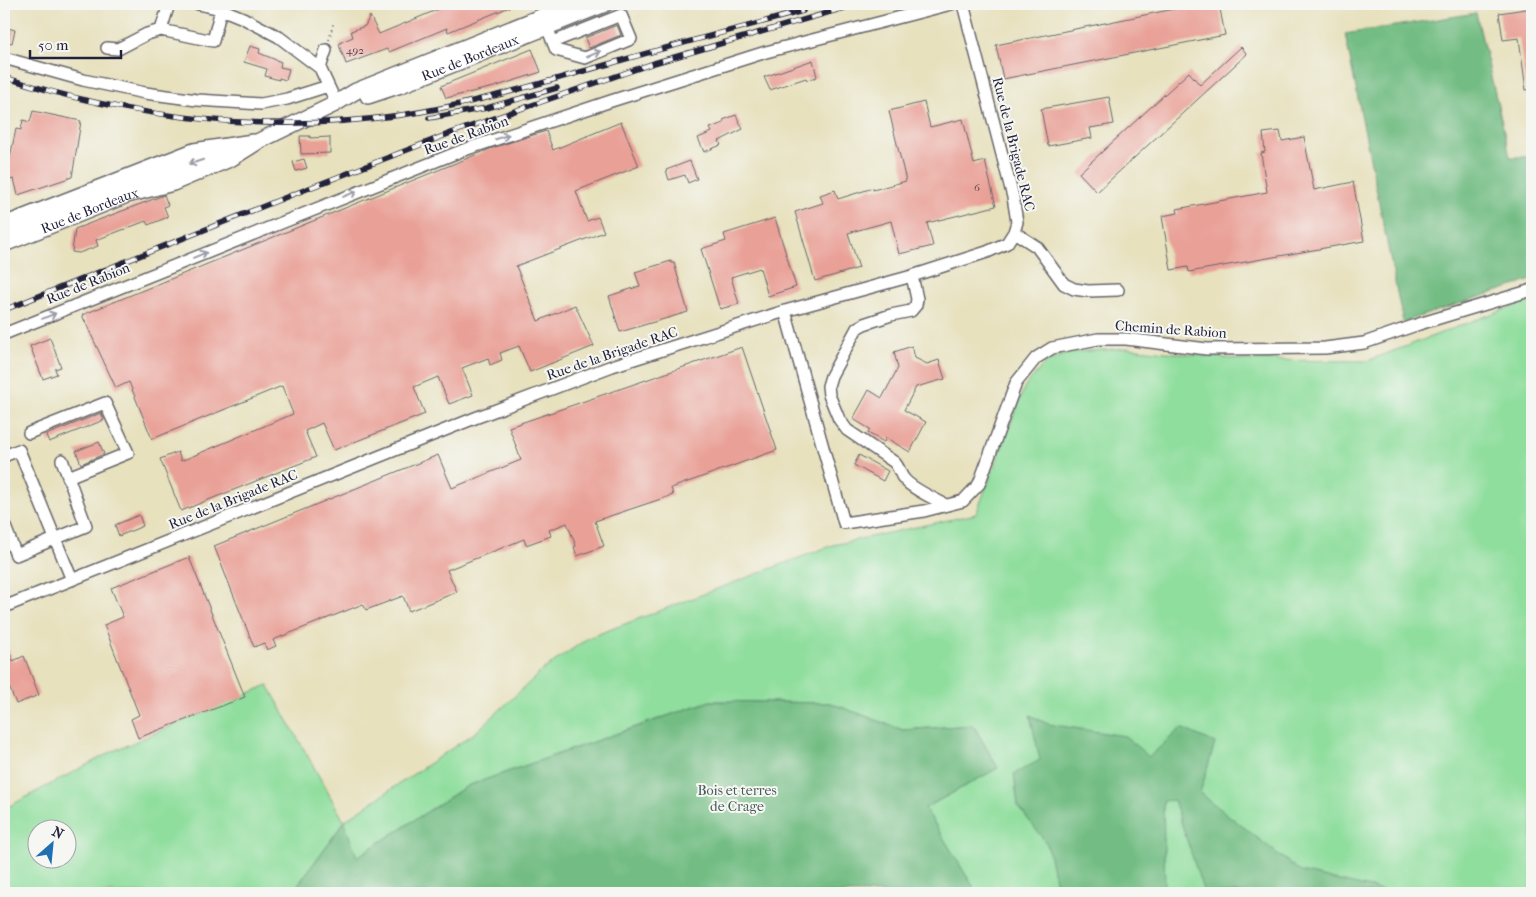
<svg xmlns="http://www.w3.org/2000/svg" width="1536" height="897" font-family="'IM FELL French Canon',serif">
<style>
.green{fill:#8fde9d;stroke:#58806c;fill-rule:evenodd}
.forest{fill:#73bd84;stroke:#4a7060}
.building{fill:#e9a097}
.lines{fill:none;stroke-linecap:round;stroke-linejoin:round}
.minor-casing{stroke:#676569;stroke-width:14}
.major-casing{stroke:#676569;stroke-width:18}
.path{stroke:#676569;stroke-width:2;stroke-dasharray:1 4;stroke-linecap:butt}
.minor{stroke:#fff;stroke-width:11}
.major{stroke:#fff;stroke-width:15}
.rail-casing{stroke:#22223b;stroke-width:5.5}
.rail{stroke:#f6f6f2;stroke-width:4;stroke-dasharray:11;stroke-linecap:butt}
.oneway{stroke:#9c9ca7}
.labels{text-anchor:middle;stroke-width:4;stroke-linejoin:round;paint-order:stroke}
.number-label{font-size:11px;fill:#544252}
.street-label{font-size:14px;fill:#22223b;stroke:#f6f6f2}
.park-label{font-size:14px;fill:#435a58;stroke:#f6f6f2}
</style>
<rect width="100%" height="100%" fill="#f6f6f2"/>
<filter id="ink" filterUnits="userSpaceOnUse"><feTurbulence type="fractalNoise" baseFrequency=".02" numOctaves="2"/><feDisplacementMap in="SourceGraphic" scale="10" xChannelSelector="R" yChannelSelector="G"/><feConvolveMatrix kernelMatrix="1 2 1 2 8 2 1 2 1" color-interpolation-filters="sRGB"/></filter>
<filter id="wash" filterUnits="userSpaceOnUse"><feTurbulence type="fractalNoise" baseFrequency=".0096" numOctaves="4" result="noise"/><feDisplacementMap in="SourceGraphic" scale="20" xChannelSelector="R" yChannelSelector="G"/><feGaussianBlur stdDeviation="1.12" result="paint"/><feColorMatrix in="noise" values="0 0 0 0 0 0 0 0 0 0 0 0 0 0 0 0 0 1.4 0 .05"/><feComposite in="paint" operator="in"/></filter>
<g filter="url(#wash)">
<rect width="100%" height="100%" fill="#e7e1be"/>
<path class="green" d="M1532 301V893H977L925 808 998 768 973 725 903 730 830 703 710 701 467 786 357 857 344 822 292 893H4V809L111 752 268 685 344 821 476 732 544 669 588 638 833 545 976 514 1025 386 1045 363 1060 356 1075 352 1128 348 1243 360 1367 361 1502 310ZM38 830H68V860H38Z"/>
<path class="forest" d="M1476 13 1510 157H1532V280L1403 322 1345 34Z
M710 701 830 703 903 730 973 725 998 768 925 808 977 893H292L344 822 357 857 467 786Z
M1030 715 1048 724 1125 736 1149 757 1181 728 1215 743 1200 793 1301 872 1392 893H1204L1174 800 1163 801 1165 893H1060L1057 889 1047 844 1018 806 1014 774 1040 760Z"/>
<g id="blocks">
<path class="building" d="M437 4H517L448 32 447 28 389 52 387 49 346 64 339 45 341 42 353 37 351 31 365 26 370 16 379 34 439 9Z
M1199 4H1219L1225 35 1003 79 996 45Z
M1532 8V89L1526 90 1519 38 1503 40 1499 13Z
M617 25 621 35 589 48 585 38Z
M4 27 15 30 12 43 4 41Z
M250 46 260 49 259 53 281 62 280 67 289 69 286 80 279 78V80L265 76 267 69 244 62Z
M1241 47 1247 54 1097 192 1079 173 1189 72 1200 85Z
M532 49 541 72 494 87 446 98 441 86Z
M813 60 817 77 807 80 806 78 770 90 764 77Z
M1109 97 1114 124 1090 128 1092 138 1048 146 1041 109Z
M924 102 930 127 963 119 974 164 985 161 996 206 927 223 933 246 899 254 891 221 848 233 859 268 815 281 795 212 823 203 820 195 835 190 838 199 873 188V190L906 181 889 111Z
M33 111 81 121 74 165 72 177 18 195 14 179 5 181 16 129 21 130 23 120 30 122Z
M736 115 743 129 719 141 721 145 704 152 698 138 712 132 710 128 724 123 723 120Z
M621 122 639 166 576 191 587 221 598 217 604 232 516 266 538 321 575 305 594 346 530 372 519 346 500 353 502 360 490 365 488 358 462 368 473 395 449 404 438 377 414 387 425 414 334 450 322 423 305 431 316 457 181 511 160 459 178 452 181 461 293 414 282 386 152 439 129 382 116 388 82 315 495 147 546 131 553 150Z
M1280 131 1282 141 1304 137 1314 190 1353 182 1364 241 1189 272 1188 267 1171 270 1162 216 1178 213 1177 209 1267 192 1261 153 1265 152 1263 133Z
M300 136H310V138L330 137V153L301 154Z
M304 159 307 168 296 171 293 162Z
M690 161 697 179 688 183 685 175 669 180 666 170Z
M164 195 168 205 164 207 168 217 148 225 146 221 96 240 98 246 79 253 72 252 75 229Z
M775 218 796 287 768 296 760 268 731 277 739 304 720 309 701 249 726 241 724 234Z
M671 261V263H674L688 312 620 332 609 296 640 286 635 272Z
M50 338 61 367 55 369 57 374 43 379 30 346Z
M912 346 915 358 927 364 939 360 945 379 916 387 904 410 926 422 910 452 886 438 884 442 868 433 870 429 853 419 869 390 882 398 898 368 894 352Z
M742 347 777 450 671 488 673 495 595 521 604 546 577 556 574 547 576 546 567 523 549 530 551 536 526 545 524 539 447 570 457 592 409 611 403 596 366 610 363 604 273 640 276 646 267 650 264 643 254 647 214 546 438 455 452 488 521 460 509 427Z
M101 413 104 420 49 442 46 435Z
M99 442 104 454 81 464 76 451Z
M859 455 888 471 883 481 854 465Z
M139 515 143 526 119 536 115 525Z
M189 557 245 697 138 738 131 719 139 715 104 625 123 617 111 588Z
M4 639 13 661 24 656 39 695 16 704 4 674Z"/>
</g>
</g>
<g filter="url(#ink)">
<use href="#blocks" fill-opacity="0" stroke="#676569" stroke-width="1"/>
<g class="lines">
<g class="minor-casing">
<path id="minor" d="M221 9 243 18 279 37 320 68 333 96V105
M547 27 556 50 585 58 631 39 621 15 553 42
M161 30 213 41 221 9 198 4
M107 48 118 49 147 34 161 30 169 4
M4 58 83 80 145 93 197 100 261 104 287 99 328 86
M320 68 326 50
M1014 232 1037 247 1064 284 1074 289 1088 291 1118 290
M4 235 125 187 232 150
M912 276 917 299 916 305 911 311 891 315 864 324 857 328 831 376 828 386 829 395 839 419 847 430 894 462C901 469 899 474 904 479 912 489 935 499 946 505
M785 311 844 523 924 511 963 501 979 484 1016 383 1036 358 1052 348 1098 339H1126L1207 349 1325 348 1364 343 1419 324 1532 290
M4 334 461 151 611 101 766 52 951 4
M29 433 105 403 128 453 68 477
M4 456 19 450 72 580
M4 524 16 555 86 526 62 460
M4 607 475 418 612 366 785 311 912 276 987 252 1007 243 1014 232 1017 222 1013 197 963 4"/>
</g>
<g class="major-casing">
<g id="major">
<path id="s1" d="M368 96 401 85 605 4"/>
<path d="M4 225 194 151 253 142"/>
<path id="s2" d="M4 244 127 195 173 183 232 158 259 141 333 105 356 91 573 4"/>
</g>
</g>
<path class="path" d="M329 40 334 21"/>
<use href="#minor" class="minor"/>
<use href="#major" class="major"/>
<g class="rail-casing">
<path id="rail" d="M4 77C130 119 269 134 401 115 472 105 540 83 609 64 673 45 738 29 803 11
M429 118 487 108 557 88
M4 310 294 194 451 133 654 63 858 4"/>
</g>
<use href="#rail" class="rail"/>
</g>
<defs><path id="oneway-shaft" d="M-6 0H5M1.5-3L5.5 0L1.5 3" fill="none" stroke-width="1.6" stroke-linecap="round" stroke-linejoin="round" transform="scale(1.25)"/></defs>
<g class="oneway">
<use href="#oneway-shaft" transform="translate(594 54) rotate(-22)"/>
<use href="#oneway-shaft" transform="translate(502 137) rotate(-19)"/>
<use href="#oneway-shaft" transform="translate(196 162) rotate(162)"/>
<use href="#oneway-shaft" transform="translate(350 194) rotate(-22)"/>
<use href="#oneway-shaft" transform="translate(200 255) rotate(-22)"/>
<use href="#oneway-shaft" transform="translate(49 316) rotate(-22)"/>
</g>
</g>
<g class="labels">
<g class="number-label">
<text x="355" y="54">492</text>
<text x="977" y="191">6</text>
</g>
<g class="street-label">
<text dy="5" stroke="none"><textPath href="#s1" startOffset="109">Rue de Bordeaux</textPath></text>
<text transform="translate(466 135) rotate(-20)" y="5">Rue de Rabion</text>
<text transform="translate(1014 144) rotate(76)" y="5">Rue de la Brigade RAC</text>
<text dy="5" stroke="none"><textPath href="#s2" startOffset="92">Rue de Bordeaux</textPath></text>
<text transform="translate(88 283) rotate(-22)" y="5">Rue de Rabion</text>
<text transform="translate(1171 329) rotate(4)" y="5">Chemin de Rabion</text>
<text transform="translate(612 353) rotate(-19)" y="5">Rue de la Brigade RAC</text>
<text transform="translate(233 499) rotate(-22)" y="5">Rue de la Brigade RAC</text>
</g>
<g class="park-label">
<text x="737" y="795">Bois et terres<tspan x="737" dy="16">de Crage</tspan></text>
</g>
</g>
<rect width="1536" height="897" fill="none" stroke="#f6f6f2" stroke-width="20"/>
<g transform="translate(52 844) rotate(27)"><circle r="24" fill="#f6f6f2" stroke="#a1a1a9"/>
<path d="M0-4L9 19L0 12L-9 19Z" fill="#1f6fb2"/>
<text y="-8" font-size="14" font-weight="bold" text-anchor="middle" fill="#22223b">N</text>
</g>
<path d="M30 50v8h91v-8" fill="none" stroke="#22223b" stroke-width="2.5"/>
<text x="38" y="50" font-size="15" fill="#22223b" stroke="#f6f6f2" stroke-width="4" paint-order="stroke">50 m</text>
</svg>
